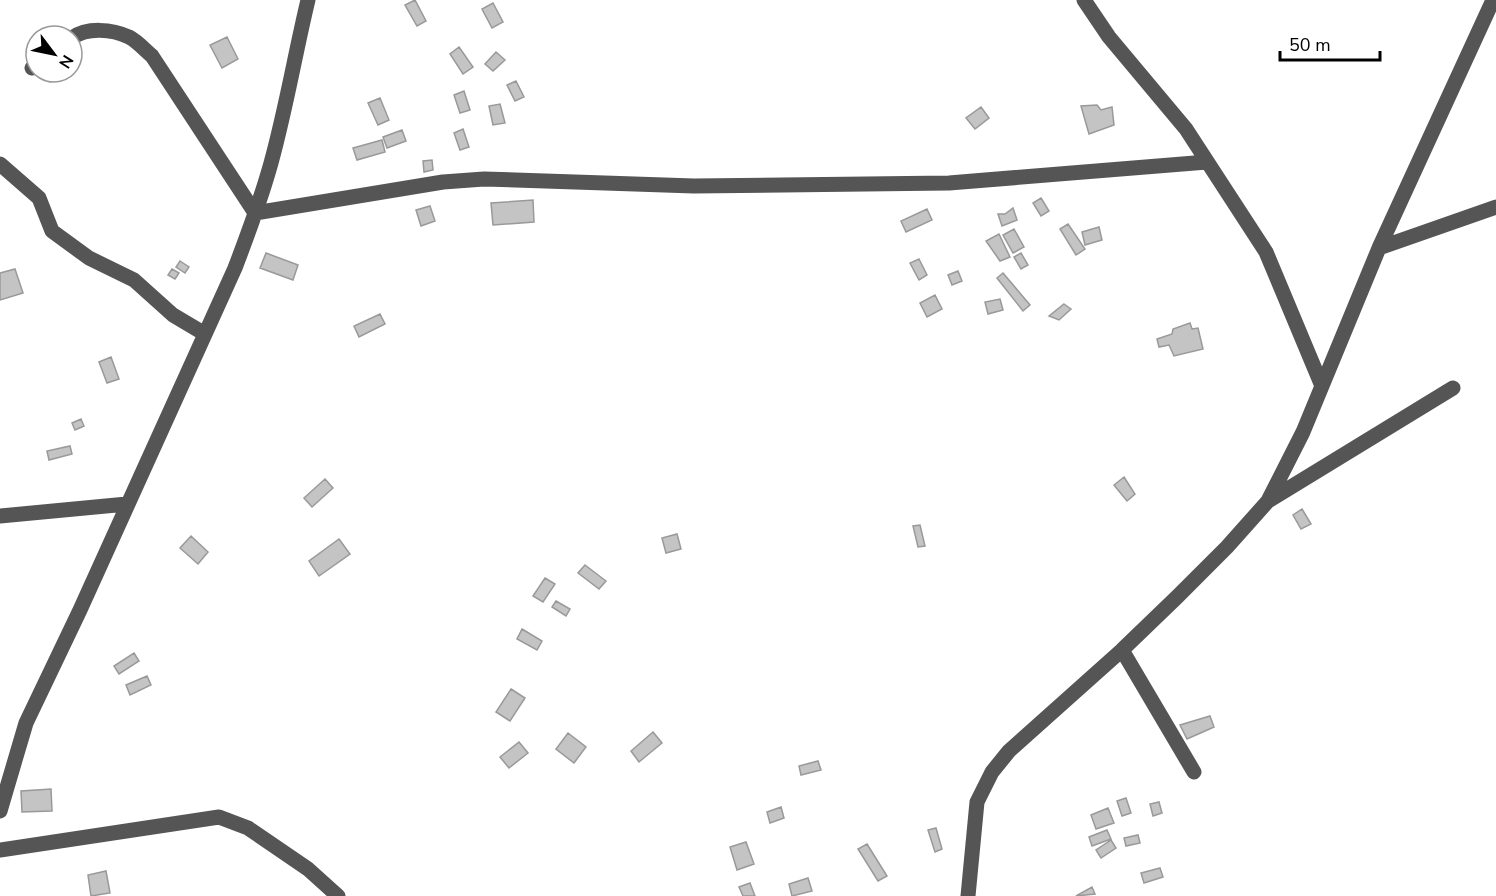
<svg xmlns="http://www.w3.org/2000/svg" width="1496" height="896" font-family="'Nunito Sans',sans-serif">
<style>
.building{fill:#c4c4c4;stroke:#999;stroke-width:1.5}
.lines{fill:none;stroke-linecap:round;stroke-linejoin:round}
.minor{stroke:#555;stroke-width:15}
</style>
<rect width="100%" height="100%" fill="#fff"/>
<path class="building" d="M415 0 426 21 417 26 405 5Z
M493 3 503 22 492 28 482 9Z
M227 37 238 59 222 68 210 45Z
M459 47 473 67 463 74 450 54Z
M496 52 505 60 493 71 485 64Z
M516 81 524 97 515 101 507 85Z
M464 91 470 110 460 113 454 95Z
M380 98 389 120 378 125 368 103Z
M500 104 505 123 493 125 489 106Z
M1097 105 1101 110 1112 107 1114 125 1089 134 1081 106Z
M981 107 989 118 975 129 966 118Z
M463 129 469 147 460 150 454 133Z
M402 130 406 141 387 148 383 137Z
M382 140 385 152 357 160 353 148Z
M432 160 433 170 424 172 423 161Z
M1041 198 1049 211 1041 216 1033 203Z
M533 200 534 222 493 225 491 203Z
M430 206 435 221 421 226 416 210Z
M1013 208 1017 220 1002 226 998 214H1005Z
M927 209 932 220 906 232 901 221Z
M1068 224 1085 249 1076 255 1060 229Z
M1099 227 1102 240 1085 245 1082 232Z
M1014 229 1024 247 1013 253 1003 235Z
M999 234 1010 257 1000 261 986 241Z
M266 253 298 265 293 280 260 268Z
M1021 253 1028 265 1021 269 1014 257Z
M919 259 927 275 919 280 910 263Z
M180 261 189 267 185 273 176 267Z
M15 269 23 293 0 300V273Z
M172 269 179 273 175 279 168 275Z
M958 271 962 281 952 285 948 275Z
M1003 273 1030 305 1023 311 997 278Z
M935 295 942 309 927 317 920 303Z
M1000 299 1003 310 988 314 985 302Z
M1064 304 1071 309 1059 320 1049 316Z
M380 314 385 324 359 337 354 326Z
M1190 323 1192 329 1198 328 1203 349 1174 356 1169 345 1159 347 1157 339 1172 334 1173 329Z
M111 357 119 379 107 383 99 362Z
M81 419 84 426 75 430 72 423Z
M70 446 72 454 49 460 47 451Z
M1124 477 1135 494 1127 501 1114 485Z
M325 479 333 488 312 507 304 498Z
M1302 509 1311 524 1301 529 1293 515Z
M920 525 925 546 918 547 913 526Z
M677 534 681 549 666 553 662 538Z
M191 536 208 552 198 564 180 548Z
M339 539 350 554 319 576 309 561Z
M585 565 606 581 599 589 578 573Z
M545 578 555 584 543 602 533 596Z
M556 601 570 609 566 616 552 607Z
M522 629 542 641 537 650 517 639Z
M134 653 139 661 119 674 114 666Z
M147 676 151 685 130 695 126 685Z
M511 689 525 698 510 721 496 712Z
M1210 716 1214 727 1187 739 1180 725Z
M653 732 662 743 639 762 631 751Z
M568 733 586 747 574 763 556 749Z
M519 742 528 753 509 768 500 757Z
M818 761 821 770 801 775 799 766Z
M51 789 52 811 22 812 21 791Z
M1126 798 1131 813 1122 816 1117 801Z
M1159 802 1162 813 1153 816 1150 804Z
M781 807 784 818 770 823 767 812Z
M1108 808 1114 823 1096 829 1091 815Z
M936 828 942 849 935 852 928 830Z
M1107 830 1111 839 1092 846 1089 837Z
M1138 835 1140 843 1126 846 1124 838Z
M1111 840 1116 848 1101 858 1096 850Z
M746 842 754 864 737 870 730 847Z
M867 844 887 876 878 881 858 849Z
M1160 868 1163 877 1144 883 1141 873Z
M106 871 110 893 91 896 88 875Z
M808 878 812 891 792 896 789 884Z
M750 883 755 896H743L739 887Z
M1092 887 1095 894 1076 896Z"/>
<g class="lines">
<path class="minor" d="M1084 0 1109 37 1186 129 1266 252 1322 386
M72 38C87 27 112 29 129 37 137 41 145 50 152 56L255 213 443 182 484 179 694 186 949 183 1207 162
M32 68 36 65
M0 164 39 198 52 231 89 258 134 280 173 315 205 334
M1379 248 1496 207
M1268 501 1453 388
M0 516 127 504
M1122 650 1194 772
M0 811 26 723 80 610 235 268C248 234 261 199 271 163 286 109 295 54 308 0
M0 850 219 817 248 828 308 869 338 896
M968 896 977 802 992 772 1009 751 1122 650 1177 597 1227 547 1268 501 1303 432 1379 248 1493 0"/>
</g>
<g transform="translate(54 54) rotate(122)"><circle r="28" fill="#ffffff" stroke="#999999" stroke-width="1.5"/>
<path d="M0-4.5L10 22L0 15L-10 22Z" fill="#000000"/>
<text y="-9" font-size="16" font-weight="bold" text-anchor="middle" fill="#000000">N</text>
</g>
<path d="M1280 51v9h100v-9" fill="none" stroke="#000000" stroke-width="3"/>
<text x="1289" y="51" font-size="18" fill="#000000" stroke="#ffffff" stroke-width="4.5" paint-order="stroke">50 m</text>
</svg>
